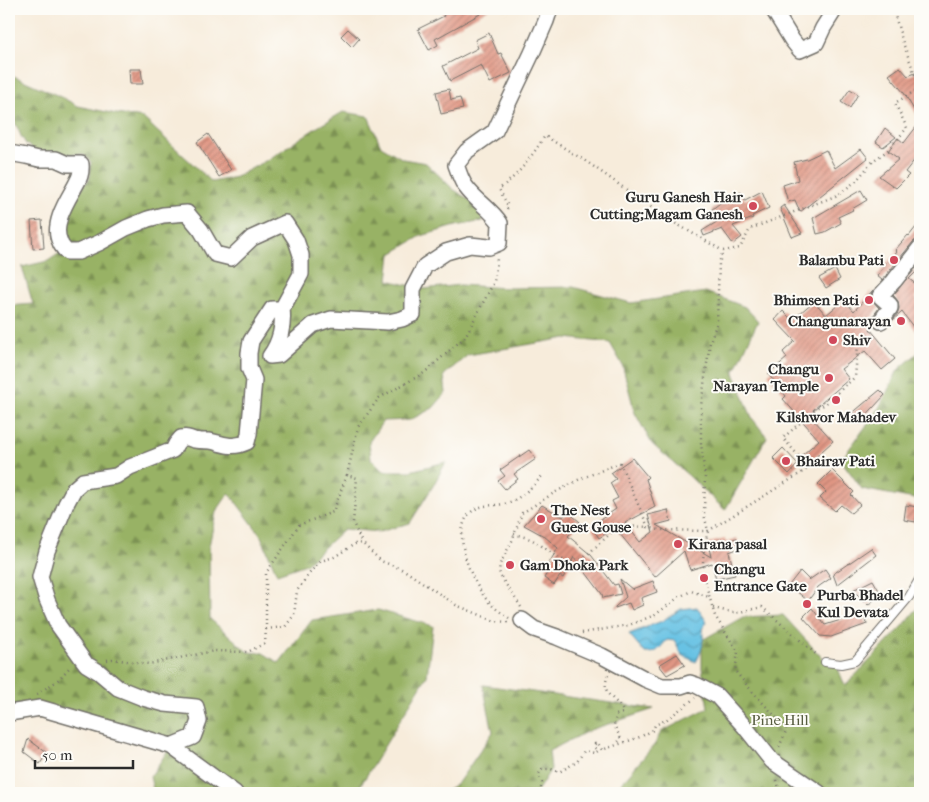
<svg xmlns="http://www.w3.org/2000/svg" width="929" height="802" font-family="'IM FELL French Canon',serif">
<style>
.forest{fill:url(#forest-firs);stroke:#626e48}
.water{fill:url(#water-waves);stroke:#497688}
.building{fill:url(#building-hatch)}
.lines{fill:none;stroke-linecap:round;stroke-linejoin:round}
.service-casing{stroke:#726f69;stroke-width:10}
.minor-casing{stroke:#726f69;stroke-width:18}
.path{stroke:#726f69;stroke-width:2.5;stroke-dasharray:1 4;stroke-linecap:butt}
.service{stroke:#fff;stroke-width:8}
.minor{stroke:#fff;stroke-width:15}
.poi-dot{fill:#d1495b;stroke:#fdfcf7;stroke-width:2}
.labels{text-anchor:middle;stroke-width:4;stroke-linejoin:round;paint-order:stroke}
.poi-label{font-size:15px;font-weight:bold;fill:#2b2b2b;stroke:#fdfcf7;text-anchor:start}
.park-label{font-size:15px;fill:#585d41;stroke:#fdfcf7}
</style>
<defs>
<pattern id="forest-firs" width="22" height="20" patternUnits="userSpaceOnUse" patternTransform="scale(1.25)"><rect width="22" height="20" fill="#98b265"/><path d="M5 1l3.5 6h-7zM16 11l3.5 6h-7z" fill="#7c9153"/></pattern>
<pattern id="water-waves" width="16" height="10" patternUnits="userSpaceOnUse" patternTransform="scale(1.25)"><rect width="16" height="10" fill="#67c2e4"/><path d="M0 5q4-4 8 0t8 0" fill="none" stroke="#559eb9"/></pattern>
<pattern id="building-hatch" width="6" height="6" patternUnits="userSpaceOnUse" patternTransform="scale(1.25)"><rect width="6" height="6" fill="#e19784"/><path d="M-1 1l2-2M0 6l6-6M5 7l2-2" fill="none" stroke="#b77b6c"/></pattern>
</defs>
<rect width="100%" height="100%" fill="#fdfcf7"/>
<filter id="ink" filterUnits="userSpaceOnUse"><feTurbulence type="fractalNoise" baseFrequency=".02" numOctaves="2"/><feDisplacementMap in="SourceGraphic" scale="10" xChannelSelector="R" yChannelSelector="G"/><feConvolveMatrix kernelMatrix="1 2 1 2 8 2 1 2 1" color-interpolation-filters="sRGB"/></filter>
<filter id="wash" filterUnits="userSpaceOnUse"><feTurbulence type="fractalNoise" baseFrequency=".0096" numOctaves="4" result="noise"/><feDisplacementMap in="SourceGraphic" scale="20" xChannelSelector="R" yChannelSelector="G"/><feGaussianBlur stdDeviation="1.12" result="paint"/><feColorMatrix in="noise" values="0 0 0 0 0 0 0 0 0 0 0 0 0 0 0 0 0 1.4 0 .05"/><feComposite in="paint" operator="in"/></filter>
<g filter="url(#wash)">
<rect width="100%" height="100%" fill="#f7ecdb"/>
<path class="forest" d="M9 74 59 96 78 106 116 114 143 118 212 182 236 177 269 159 316 128 343 112 368 116 381 146 403 159 426 163 453 189 480 207 483 221 456 226 421 236 391 254 388 280 423 289 460 285 506 288 573 287 631 303 706 292 745 307 758 321 734 373 752 418 767 437 725 510 688 475 652 444 635 413 622 364 610 343 566 338 468 355 444 375 446 393 433 408 410 420 383 421 369 442 371 459 384 471H410L446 462 433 486 410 523 379 532 344 529 306 564 277 574 260 534 229 493 216 512 209 546 210 619 248 652 263 653 279 663 312 620 378 610 433 626 427 676 356 793H154L150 777 171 746 40 708 9 705V306L33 304 22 267 48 261 60 253 63 227 79 192 90 177 91 162 83 154H39L26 144 21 136 18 129 9 110Z
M920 351V500L862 489 841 460 878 410 898 370Z
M920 605V793H613L655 744 661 732 708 708 702 668V640L743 617 783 615 825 661 837 666 845 686 903 626Z
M483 685 654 709 590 730 549 751 551 769 536 793H444L458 783 493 732Z"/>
<path class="water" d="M697 607 707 622 702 629C705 641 702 651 696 662L682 655 675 641 667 640C659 648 658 654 645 653L629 634 662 621 681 609Z"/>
<g id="blocks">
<path class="building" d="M440 9H489L435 39 438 45 429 50 418 29 444 16Z
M348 29 359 39 352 47 341 36Z
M489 33 498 54 501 53 511 73 490 83 481 65 450 81 443 66 478 48 475 40Z
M900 67 908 76 920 71V120L904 93 889 75Z
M129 69H141L143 84H130Z
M449 89 451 100 460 98 463 109 441 114 436 92Z
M850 89 858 94 850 108 841 102Z
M920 122V153L905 172 909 175 896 188 879 176 899 159 888 151 898 138 904 143Z
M885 128 896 137 883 147 876 142Z
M208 134 231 170 219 177 197 142Z
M861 149 868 158 800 212 795 200 788 202 783 185 798 180 794 162 807 159 826 150 835 168Z
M861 190 867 200 852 209 853 210 838 217 841 223 825 232 817 234 813 218Z
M762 191 769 208 752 216 753 218 733 226 742 237 733 244 722 229 704 236 702 231 720 220 711 210 724 200V201L741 192 745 200Z
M784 205 802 233 792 237 780 208Z
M42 220 44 248 33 249 31 221Z
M920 222V239L916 240 913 242 882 280 877 276 883 268 882 266 893 257 897 252 895 250 908 235 909 236Z
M916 268 918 270 909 279 920 287V291L915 298 920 302V336L902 312 892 321 898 313 899 308 898 301 893 295Z
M835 269 840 279 826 288 819 278Z
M873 290 871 294V299L879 308 873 316 872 321 873 326 870 329 895 359 882 370 865 351 841 369 849 379 813 410 818 417 814 420 833 441 809 463 802 455 819 440 783 399 786 396 768 374 787 358 783 352 795 341 775 320 783 311 792 320 814 301 826 315 844 300 854 311Z
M880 390 885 395 859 423 850 415Z
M783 448 798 464 789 474 773 458Z
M529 450 536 459 514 474 518 479 505 489 498 481 505 476 500 470Z
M632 458 648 477 646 479 655 507 625 523 640 542 653 532 648 515 668 510 671 521 656 525 711 557 708 543 725 539 726 542 737 538 740 548 729 552 735 575 716 579 712 563 690 570 684 551 655 577 615 528 599 538 591 526 616 509 612 501 618 498 610 483 616 479 611 473Z
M832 470 854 492 851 495 860 505 851 513 841 505 835 511 820 498 826 492 818 484Z
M542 505 563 517 567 511 580 522 568 536 591 555 614 585 618 584 621 594 603 598 602 594 574 557 563 578 560 576 554 585 544 578 549 570 546 568 558 548 544 536 524 525Z
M906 505 917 507 916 522 904 520Z
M871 548 876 555 837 585 833 574Z
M825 569 831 578 818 587 808 601 789 585 800 571 809 580Z
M620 579 633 590 632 589 653 581 657 592 641 598 643 605 632 610 629 603 615 608V607L626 597Z
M873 580 881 594 868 605 853 590Z
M812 608 825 625 863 613 867 624 831 637 820 636 803 617Z
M677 654 685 665 667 675 659 665Z
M28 739 47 753 40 764 24 752Z"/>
</g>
</g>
<g filter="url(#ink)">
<use href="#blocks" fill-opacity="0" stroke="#726f69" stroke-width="1"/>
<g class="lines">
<g class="service-casing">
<path id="service" d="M825 662 841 664 855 661 909 597 920 578"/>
</g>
<g class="minor-casing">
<path id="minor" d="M773 9 792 40 800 50 816 43 823 28 835 9
M9 153 26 156 39 159H56L67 164H81C82 176 78 180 73 190 65 204 52 226 60 242 61 246 64 249 67 252H78L101 242 126 228 148 219 163 215 187 213 201 230 215 254 231 258 252 238 285 223 296 240 301 255V274L282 309
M881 321 890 308V305L880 296 894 281 920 248
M522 620 534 629 557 637 602 656 645 679 662 686H681L690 683 696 685 717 696 745 727 772 761 819 793
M9 713 40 708 171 746 235 793
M171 746 193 737 199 721 196 707 165 704 143 698 118 688 99 672 86 664 58 625 47 600 40 577 47 551 66 504 74 489 83 481 116 476 130 467 173 450 176 444 181 438C187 437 189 438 194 440 199 441 205 441 210 441 225 444 232 449 247 442L249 434 254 380 249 368V353L251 341 272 309H282C284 325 280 343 270 356L279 355 313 325 331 319 388 322 402 319 413 314V289L425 266 446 252 470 245 489 247 499 243 500 223C491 209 476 201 466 187 461 181 459 172 456 165L467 151 495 131 532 53 546 21 550 9"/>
</g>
<path class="path" d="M900 9 895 16 903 43 920 88
M507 209 508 206 499 189C521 173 530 158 545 136L587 162 668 219 723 251
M347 475 358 427 379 398 424 373 465 337 494 282 497 259
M708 531 809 468 783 438 818 407 824 405 855 377 858 344 871 331
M514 534C521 536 530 538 536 542 549 550 562 565 579 562L611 533 624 526 648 527
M521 607 501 577 499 571 500 564 512 541 522 513 554 493 580 479 620 463 648 527 659 530 708 531
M713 608 735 613 762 607 818 656
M509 618C502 613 494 608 488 601 472 584 447 527 474 510 483 504 494 506 504 504 520 500 533 486 544 474
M266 629 285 627 294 615 297 591 308 575 321 561 334 557 355 544 362 543 381 561 404 570 456 605 495 621 508 622
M582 633 629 625 655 615 679 597 691 591 709 597
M107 660 112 659 149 664 214 651 248 652 265 643 266 629V573L299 525 333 512 347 475 357 478 353 523 362 543
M608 675C599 698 620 698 623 713L616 715 614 725 621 739 616 744
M37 694 57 681 70 667H72
M779 747 787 729 751 690 735 671 738 652 715 616 704 578 703 563 704 548 708 531 704 514 705 477 701 443V406L710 342 717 322 719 263 723 251 740 248 750 229 838 195 856 181 874 160 887 151 907 128 895 103 920 88
M777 780 780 793
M540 793 542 783 539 774 542 769H551L559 772 577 762 584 751 595 753 598 751 594 747 595 744 598 743 602 750 640 737 653 730 655 725 666 720 695 698"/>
<use href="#service" class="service"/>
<use href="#minor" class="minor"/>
</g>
</g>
<g class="poi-dot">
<circle cx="753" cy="206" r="5"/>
<circle cx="894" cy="260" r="5"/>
<circle cx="869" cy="300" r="5"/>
<circle cx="901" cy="321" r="5"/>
<circle cx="833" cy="340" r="5"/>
<circle cx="829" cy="378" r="5"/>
<circle cx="836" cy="400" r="5"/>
<circle cx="786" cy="461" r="5"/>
<circle cx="541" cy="519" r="5"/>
<circle cx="678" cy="544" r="5"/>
<circle cx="510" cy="565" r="5"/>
<circle cx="704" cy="578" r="5"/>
<circle cx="807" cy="604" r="5"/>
</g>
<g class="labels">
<g class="poi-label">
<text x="743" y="202" text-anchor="end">Guru Ganesh Hair<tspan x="743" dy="17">Cutting;Magam Ganesh</tspan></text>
<text x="884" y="265" text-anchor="end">Balambu Pati</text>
<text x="859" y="305" text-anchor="end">Bhimsen Pati</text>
<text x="891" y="326" text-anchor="end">Changunarayan</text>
<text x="843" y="345">Shiv</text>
<text x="819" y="374" text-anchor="end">Changu<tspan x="819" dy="17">Narayan Temple</tspan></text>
<text x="836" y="422" text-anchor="middle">Kilshwor Mahadev</text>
<text x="796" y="466">Bhairav Pati</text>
<text x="551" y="515">The Nest<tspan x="551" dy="17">Guest Gouse</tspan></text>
<text x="688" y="549">Kirana pasal</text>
<text x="520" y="570">Gam Dhoka Park</text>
<text x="714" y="574">Changu<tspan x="714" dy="17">Entrance Gate</tspan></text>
<text x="817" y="600">Purba Bhadel<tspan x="817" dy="17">Kul Devata</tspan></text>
</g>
<g class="park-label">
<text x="780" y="725">Pine Hill</text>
</g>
</g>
<rect width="929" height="802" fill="none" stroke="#fdfcf7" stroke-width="30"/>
<path d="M35 760v8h98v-8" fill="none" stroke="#2b2b2b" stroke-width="2.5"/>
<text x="42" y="760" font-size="15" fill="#2b2b2b" stroke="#fdfcf7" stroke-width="4" paint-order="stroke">50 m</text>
</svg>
